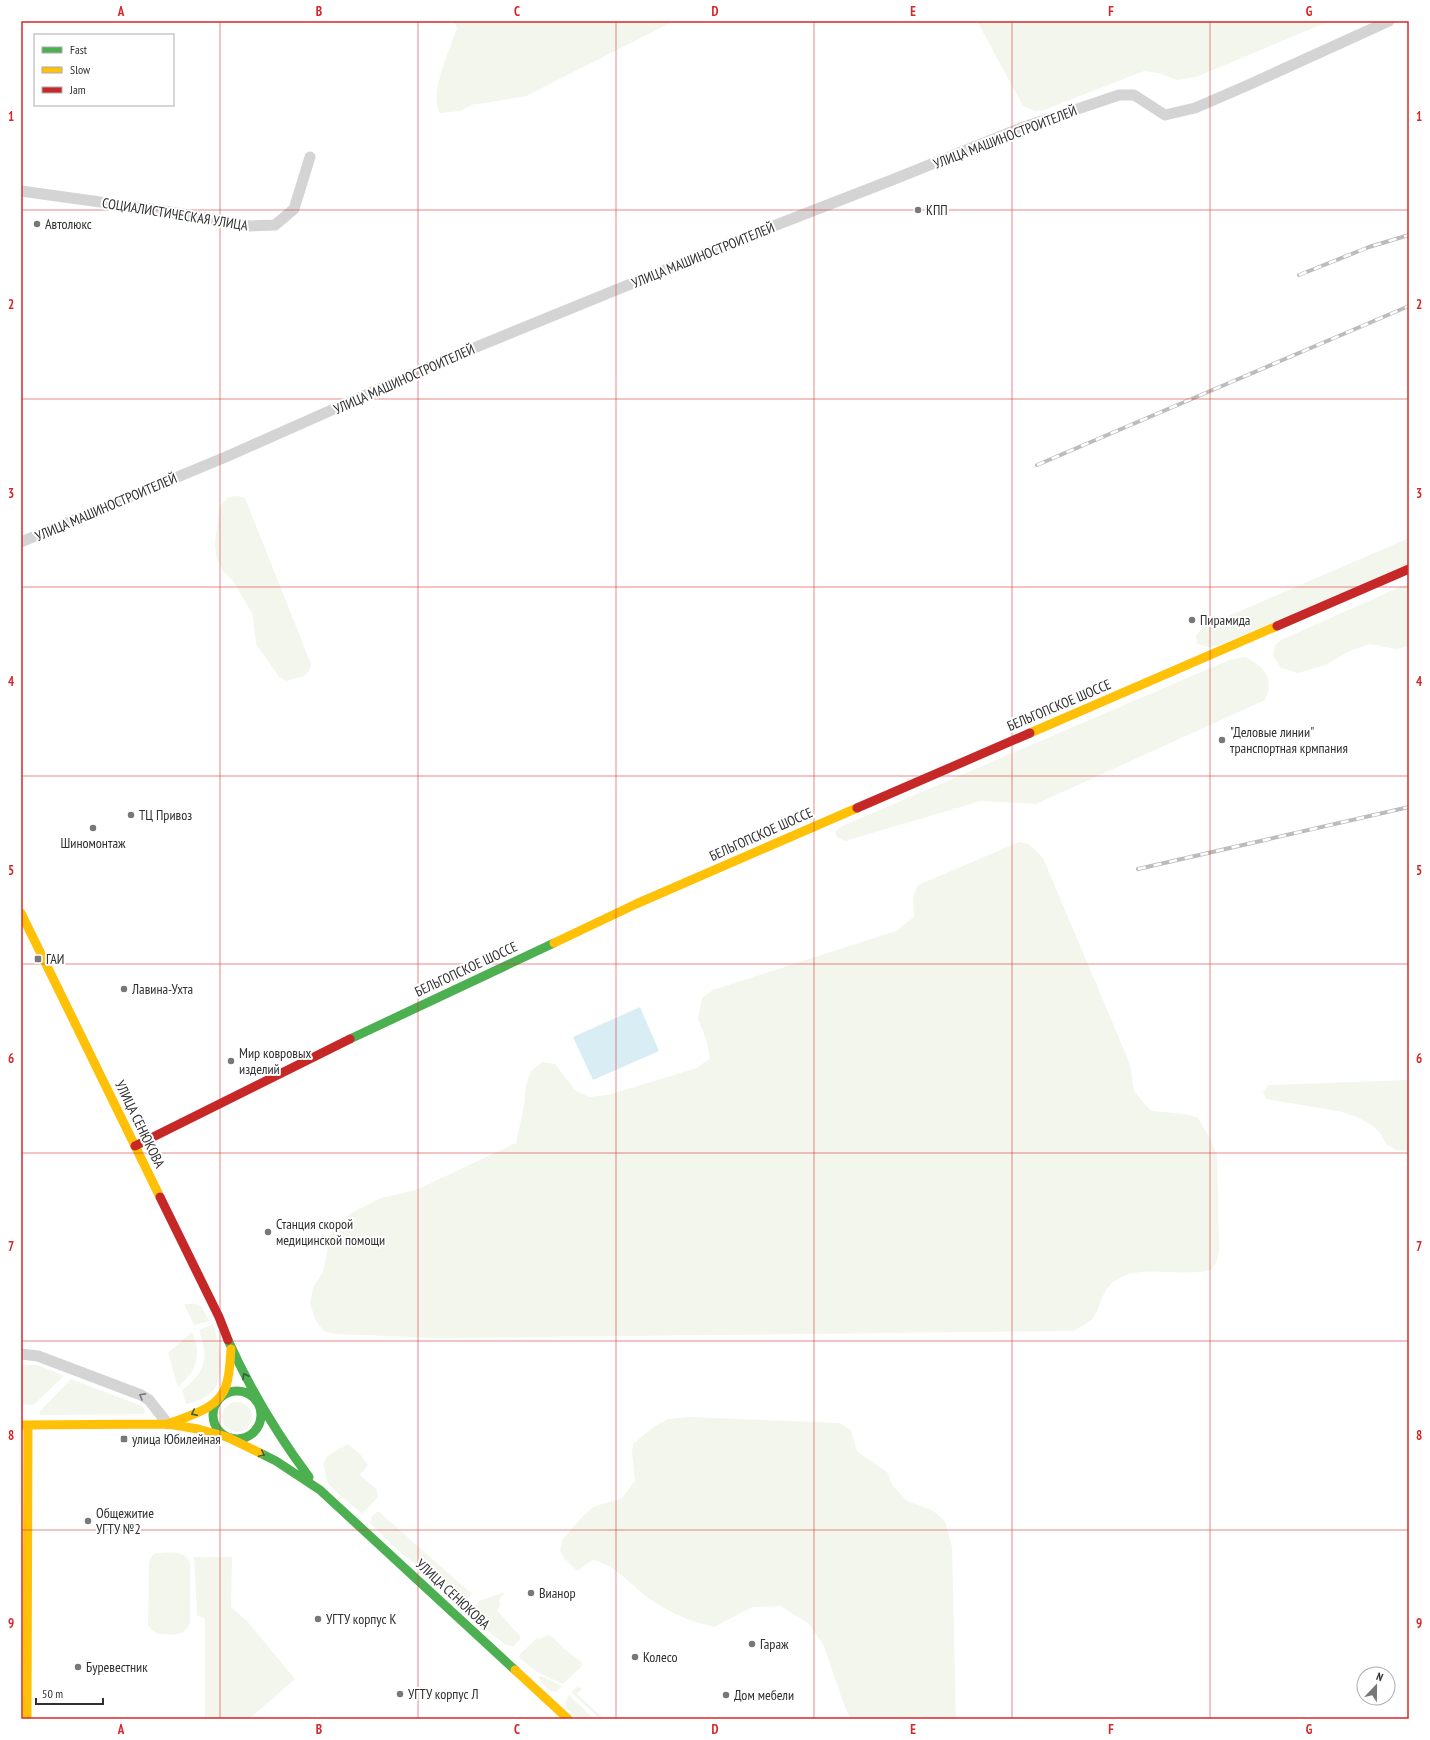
<svg xmlns="http://www.w3.org/2000/svg" width="1430" height="1740" font-family="'PT Sans Narrow',sans-serif">
<style>
.green{fill:#f3f6ec}
.water{fill:#d8eef4}
.lines{fill:none;stroke-linecap:round;stroke-linejoin:round}
.street{stroke:#d4d4d4;stroke-width:11}
.fast{stroke:#4caf50;stroke-width:9}
.slow{stroke:#ffc107;stroke-width:9}
.jam{stroke:#c62828;stroke-width:9}
.rail-casing{stroke:#bcbcbc;stroke-width:4}
.rail{stroke:#fff;stroke-width:2.5;stroke-dasharray:8;stroke-linecap:butt}
.oneway{stroke:#3a5c3b}
.oneway2{stroke:#7a7a7a}
.grid{fill:none;stroke:#d62828;stroke-width:1;stroke-opacity:0.55}
.poi-dot{fill:#787878;stroke:#fff;stroke-width:1.5}
.labels{text-anchor:middle;stroke-width:4;stroke-linejoin:round;paint-order:stroke}
.street-label{font-size:14px;fill:#303030;stroke:#fff}
.poi-label{font-size:14px;fill:#303030;stroke:#fff;text-anchor:start}
.neatline{fill:none;stroke:#d62828;stroke-width:1.5}
.grid-label{font-size:13px;text-anchor:middle;font-weight:bold;fill:#d62828}
</style>
<rect width="100%" height="100%" fill="#fff"/>
<path class="green" d="M454 21H674L526 96 472 105 460 111 440 113C428 97 450 48 457 29Z
M977 21H1330L1196 77 1177 80 1158 73 1144 71 1044 110 1035 111 1023 106Z
M238 496 245 498 311 664 309 671 304 676 287 681 280 678 256 644 253 615 233 581 223 571 217 559 215 545 219 510 223 502 229 497Z
M1409 538V564L1220 645 1208 647 1197 644 1196 635 1203 627Z
M1409 583V646L1396 649 1370 644 1352 650 1325 665 1298 673 1281 668 1273 655 1275 645 1281 640Z
M1245 657C1264 666 1275 678 1265 700L1036 804 981 801 845 841 837 837 835 832 840 827 1229 660Z
M1019 842 1029 844 1043 858 1130 1064 1134 1091 1151 1111 1185 1114 1198 1118 1208 1135 1217 1155 1219 1249 1217 1261 1211 1270C1182 1278 1138 1262 1113 1282 1100 1293 1100 1311 1092 1319 1087 1324 1079 1327 1074 1331L436 1338 335 1334 324 1331 316 1321 310 1303 313 1288 323 1272 331 1233 351 1213 381 1198 416 1190 516 1143 524 1106 526 1085 531 1071 542 1062 555 1064 575 1090 589 1097 608 1095 697 1068 710 1058 706 1039 698 1019 702 998 713 990 896 931 914 917 913 897 918 885Z
M1409 1080V1151L1396 1150 1386 1144 1381 1134 1373 1126 1357 1117 1343 1112 1266 1099 1263 1092 1269 1085Z
M184 1304H195L202 1307 209 1321 194 1325Z
M213 1324C223 1357 232 1396 186 1404L182 1390C206 1372 209 1357 199 1330Z
M192 1332C202 1354 197 1371 178 1387L168 1353Z
M21 1365H38L64 1376 33 1405 21 1404Z
M71 1379 142 1406 145 1410 144 1414 40 1415V1411Z
M222 1417a15 15 0 1 1 30 0a15 15 0 1 1-30 0Z
M690 1417 839 1423 851 1430 857 1451 887 1472 893 1486 907 1501 932 1510 945 1521 952 1547 956 1719H850L842 1699 824 1646 809 1624 781 1606 752 1607 714 1627C690 1621 675 1615 654 1602 634 1589 617 1565 593 1560L577 1571 564 1558 560 1550 563 1539 583 1516 593 1507 622 1498 635 1481 632 1453 633 1444 655 1426 668 1419Z
M348 1444 360 1454 368 1465 360 1475 377 1490 378 1497 362 1514C353 1505 335 1493 328 1483 324 1477 327 1470 323 1465L327 1456Z
M378 1511 472 1594 460 1605 435 1580V1574L432 1570C416 1572 382 1534 370 1523L372 1516Z
M156 1553C169 1553 183 1549 190 1562V1623C185 1638 170 1634 157 1634L148 1626 149 1564 151 1557Z
M194 1557H232L231 1607 247 1621 295 1679 249 1719H205V1619L197 1615Z
M505 1592 499 1600 500 1606 497 1610 520 1636V1639L513 1647 504 1644 471 1617 470 1613 479 1601Z
M548 1635 554 1638 563 1648 582 1662 581 1667 563 1684 539 1673 519 1658 520 1654 537 1638 540 1639Z
M541 1676 562 1686 556 1692 548 1690 538 1677Z
M577 1687 582 1689 577 1694 603 1718 602 1719H600L571 1692Z
M569 1695 594 1719H578L567 1709 565 1703Z"/>
<path class="water" d="M640 1007 659 1051 593 1080 573 1037Z"/>
<g class="lines">
<path class="street" d="M21 191 165 211 250 226 275 225 294 209 310 157
M21 542 228 456 442 361 753 234 892 180 1021 128 1119 95H1134L1165 115 1195 108 1246 86 1389 21
M21 1354 38 1356 141 1395 149 1400 168 1424"/>
<path class="fast" d="M350 1039 554 943
M228 1340C250 1389 277 1434 309 1477
M213 1415a24 24 0 1 1 48 0a24 24 0 1 1-48 0Z
M260 1453 276 1461 320 1490 515 1670"/>
<path class="slow" d="M1030 733 1277 626
M21 913 160 1197
M554 943 636 904 857 808
M168 1424C188 1416 219 1409 226 1386 230 1374 230 1361 231 1349
M21 1425 168 1424 198 1429 227 1437 260 1453
M515 1670 568 1719
M27 1719 28 1425"/>
<path class="jam" d="M1277 626 1409 569
M857 808 1030 733
M135 1146 350 1039
M160 1197 219 1317 228 1340"/>
<g class="rail-casing">
<path id="rail" d="M1299 275 1369 247 1409 235
M1037 465 1409 306
M1138 869 1409 807"/>
</g>
<use href="#rail" class="rail"/>
</g>
<defs><path id="oneway-chevron" d="M-2-3.5L2.5 0L-2 3.5" fill="none" stroke-width="1.6" stroke-linecap="round" stroke-linejoin="round"/></defs>
<g class="oneway">
<use href="#oneway-chevron" transform="translate(245 1376) rotate(-117)"/>
<use href="#oneway-chevron" transform="translate(194 1413) rotate(154)"/>
<use href="#oneway-chevron" transform="translate(262 1454) rotate(25)"/>
</g>
<use class="oneway2" href="#oneway-chevron" transform="translate(142 1396) rotate(-151)"/>
<path class="grid" d="M220 21V1719M418 21V1719M616 21V1719M814 21V1719M1012 21V1719M1210 21V1719M21 210H1409M21 399H1409M21 587H1409M21 776H1409M21 964H1409M21 1153H1409M21 1341H1409M21 1530H1409"/>
<g class="poi-dot">
<circle cx="918" cy="210" r="4"/>
<circle cx="37" cy="224" r="4"/>
<circle cx="1192" cy="620" r="4"/>
<circle cx="1222" cy="740" r="4"/>
<circle cx="131" cy="815" r="4"/>
<circle cx="93" cy="828" r="4"/>
<rect x="34" y="955" width="8" height="8" rx="2"/>
<circle cx="124" cy="989" r="4"/>
<circle cx="231" cy="1061" r="4"/>
<circle cx="268" cy="1232" r="4"/>
<rect x="120" y="1435" width="8" height="8" rx="2"/>
<circle cx="88" cy="1521" r="4"/>
<circle cx="531" cy="1593" r="4"/>
<circle cx="318" cy="1619" r="4"/>
<circle cx="752" cy="1644" r="4"/>
<circle cx="635" cy="1657" r="4"/>
<circle cx="78" cy="1667" r="4"/>
<circle cx="400" cy="1694" r="4"/>
<circle cx="726" cy="1695" r="4"/>
</g>
<g class="labels">
<g class="street-label">
<text transform="translate(1005 137) rotate(-21)" y="5">УЛИЦА МАШИНОСТРОИТЕЛЕЙ</text>
<text transform="translate(175 214) rotate(9)" y="5">СОЦИАЛИСТИЧЕСКАЯ УЛИЦА</text>
<text transform="translate(703 255) rotate(-22)" y="5">УЛИЦА МАШИНОСТРОИТЕЛЕЙ</text>
<text transform="translate(404 379) rotate(-24)" y="5">УЛИЦА МАШИНОСТРОИТЕЛЕЙ</text>
<text transform="translate(106 507) rotate(-23)" y="5">УЛИЦА МАШИНОСТРОИТЕЛЕЙ</text>
<text transform="translate(1059 705) rotate(-23)" y="5">БЕЛЬГОПСКОЕ ШОССЕ</text>
<text transform="translate(761 834) rotate(-24)" y="5">БЕЛЬГОПСКОЕ ШОССЕ</text>
<text transform="translate(466 969) rotate(-25)" y="5">БЕЛЬГОПСКОЕ ШОССЕ</text>
<text transform="translate(140 1124) rotate(64)" y="5">УЛИЦА СЕНЮКОВА</text>
<text transform="translate(453 1594) rotate(43)" y="5">УЛИЦА СЕНЮКОВА</text>
</g>
<g class="poi-label">
<text x="926" y="215">КПП</text>
<text x="45" y="229">Автолюкс</text>
<text x="1200" y="625">Пирамида</text>
<text x="1230" y="737">"Деловые линии"<tspan x="1230" dy="16">транспортная крмпания</tspan></text>
<text x="139" y="820">ТЦ Привоз</text>
<text x="93" y="848" text-anchor="middle">Шиномонтаж</text>
<text x="46" y="964">ГАИ</text>
<text x="132" y="994">Лавина-Ухта</text>
<text x="239" y="1058">Мир ковровых<tspan x="239" dy="16">изделий</tspan></text>
<text x="276" y="1229">Станция скорой<tspan x="276" dy="16">медицинской помощи</tspan></text>
<text x="132" y="1444">улица Юбилейная</text>
<text x="96" y="1518">Общежитие<tspan x="96" dy="16">УГТУ №2</tspan></text>
<text x="539" y="1598">Вианор</text>
<text x="326" y="1624">УГТУ корпус К</text>
<text x="760" y="1649">Гараж</text>
<text x="643" y="1662">Колесо</text>
<text x="86" y="1672">Буревестник</text>
<text x="408" y="1699">УГТУ корпус Л</text>
<text x="734" y="1700">Дом мебели</text>
</g>
</g>
<rect width="1430" height="1740" fill="none" stroke="#ffffff" stroke-width="44"/>
<rect x="34" y="34" width="140" height="72" fill="#ffffff" stroke="#acacac"/>
<rect x="42" y="47" width="20" height="6" fill="#4caf50" stroke="#acacac"/>
<text x="70" y="54" font-size="12" fill="#303030">Fast</text>
<rect x="42" y="67" width="20" height="6" fill="#ffc107" stroke="#acacac"/>
<text x="70" y="74" font-size="12" fill="#303030">Slow</text>
<rect x="42" y="87" width="20" height="6" fill="#c62828" stroke="#acacac"/>
<text x="70" y="94" font-size="12" fill="#303030">Jam</text>
<g transform="translate(1376 1686) rotate(22)"><circle r="19" fill="#ffffff" stroke="#acacac"/>
<path d="M0-3L7 15L0 10L-7 15Z" fill="#787878"/>
<text y="-6" font-size="11" font-weight="bold" text-anchor="middle" fill="#303030">N</text>
</g>
<path d="M36 1698v6h67v-6" fill="none" stroke="#303030" stroke-width="2"/>
<text x="42" y="1698" font-size="12" fill="#303030" stroke="#ffffff" stroke-width="3" paint-order="stroke">50 m</text>
<rect x="22" y="22" width="1386" height="1696" class="neatline"/>
<g class="grid-label">
<text x="121" y="16">A</text>
<text x="319" y="16">B</text>
<text x="517" y="16">C</text>
<text x="715" y="16">D</text>
<text x="913" y="16">E</text>
<text x="1111" y="16">F</text>
<text x="1309" y="16">G</text>
<text x="11" y="121">1</text>
<text x="1419" y="121">1</text>
<text x="11" y="309">2</text>
<text x="1419" y="309">2</text>
<text x="11" y="498">3</text>
<text x="1419" y="498">3</text>
<text x="11" y="686">4</text>
<text x="1419" y="686">4</text>
<text x="11" y="875">5</text>
<text x="1419" y="875">5</text>
<text x="11" y="1063">6</text>
<text x="1419" y="1063">6</text>
<text x="11" y="1251">7</text>
<text x="1419" y="1251">7</text>
<text x="11" y="1440">8</text>
<text x="1419" y="1440">8</text>
<text x="11" y="1628">9</text>
<text x="1419" y="1628">9</text>
<text x="121" y="1734">A</text>
<text x="319" y="1734">B</text>
<text x="517" y="1734">C</text>
<text x="715" y="1734">D</text>
<text x="913" y="1734">E</text>
<text x="1111" y="1734">F</text>
<text x="1309" y="1734">G</text>
</g>
</svg>
